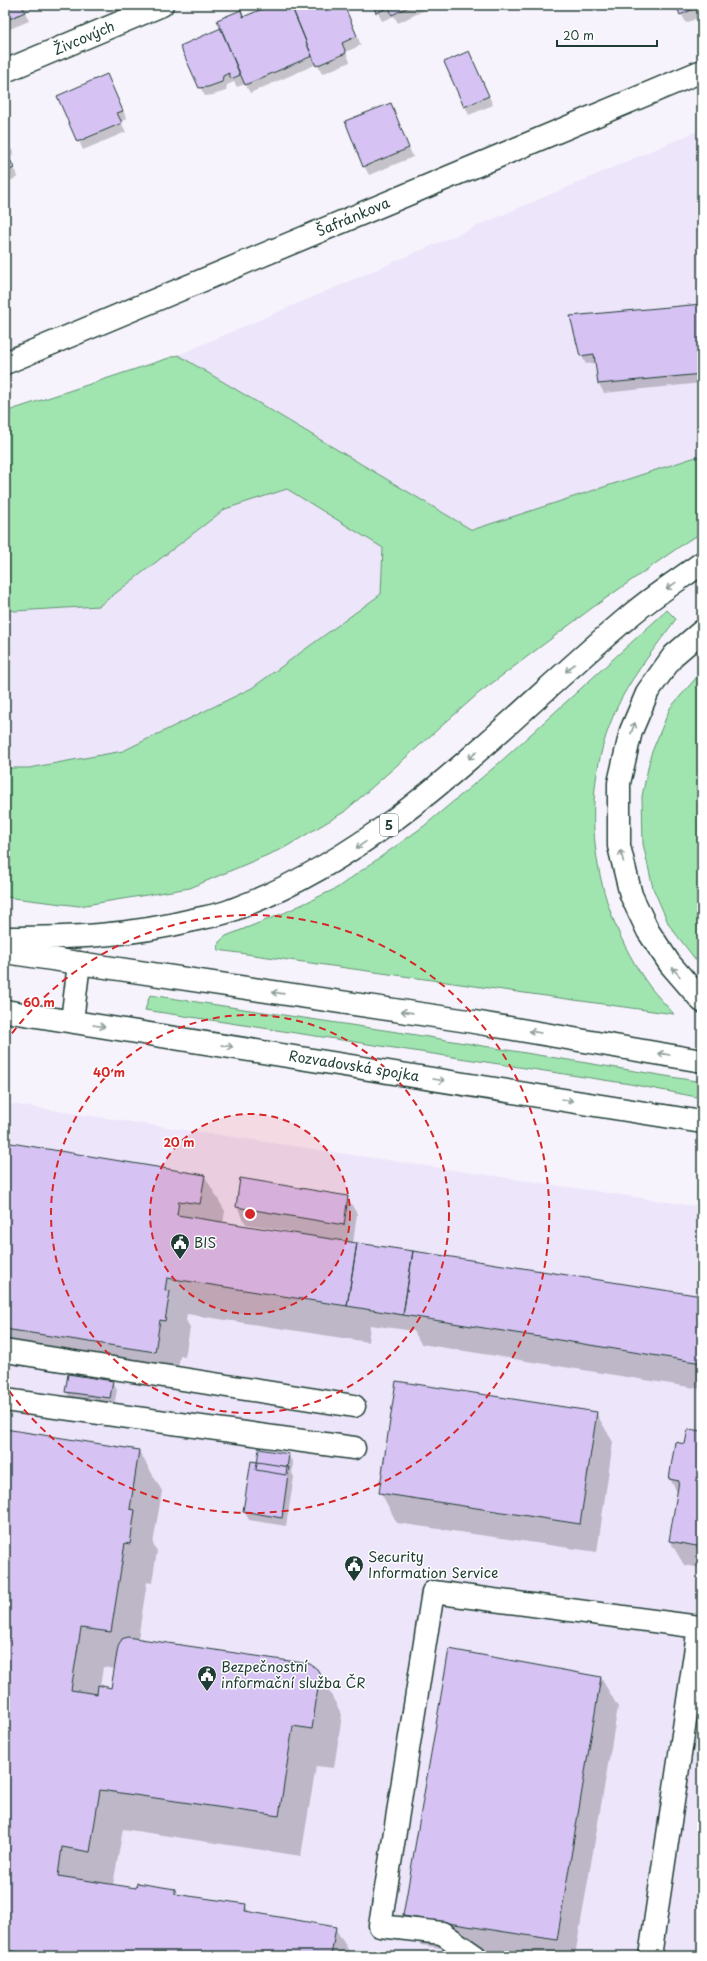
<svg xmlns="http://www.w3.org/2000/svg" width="707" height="1961" font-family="'Playpen Sans',sans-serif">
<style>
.built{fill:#ede5fa}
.green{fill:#a0e5b0;stroke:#609172}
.shadow{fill:#0003;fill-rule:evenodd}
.building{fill:#d6c3f4;stroke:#1f3d34}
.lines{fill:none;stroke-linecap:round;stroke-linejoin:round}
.minor-casing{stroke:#1f3d34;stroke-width:25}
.highway-casing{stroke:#1f3d34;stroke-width:25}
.minor{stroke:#fff;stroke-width:22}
.highway{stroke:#fff;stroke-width:22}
.oneway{stroke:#8f9e9a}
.ring{fill:none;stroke:#d62828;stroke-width:2;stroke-dasharray:7 5}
.labels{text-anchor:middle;stroke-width:3;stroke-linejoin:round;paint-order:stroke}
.shield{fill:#fff;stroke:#627771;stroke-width:1}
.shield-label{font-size:13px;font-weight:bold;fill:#1f3d34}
.street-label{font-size:14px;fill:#1f3d34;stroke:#fff}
.poi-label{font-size:14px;fill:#1f3d34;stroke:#fff;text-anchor:start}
.centre{fill:#d62828;stroke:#fff;stroke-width:2}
.ring-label{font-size:12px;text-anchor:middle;font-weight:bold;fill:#d62828;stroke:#fff;stroke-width:3;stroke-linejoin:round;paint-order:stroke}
</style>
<rect width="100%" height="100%" fill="#f7f3fd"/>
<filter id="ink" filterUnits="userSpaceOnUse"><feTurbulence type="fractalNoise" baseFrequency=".025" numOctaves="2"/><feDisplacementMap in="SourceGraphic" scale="8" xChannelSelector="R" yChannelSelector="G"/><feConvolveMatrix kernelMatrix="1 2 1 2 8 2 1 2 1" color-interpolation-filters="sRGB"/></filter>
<g filter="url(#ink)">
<path class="built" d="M702 129V455L472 530 178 355Z
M287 489 383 548 381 594 252 688 123 751 29 768H5V608L15 611 99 606 225 509Z
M5 1103 702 1207V1956H5Z"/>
<path class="green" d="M178 355 472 530 702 455V533L689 540 592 608 479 693 344 812 284 848 190 888 79 906 5 897V768H29L123 751 252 688 381 594 383 548 287 489 225 509 99 606 15 611 5 608V412Z
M667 610 676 619C657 645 636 671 621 699 574 792 590 904 650 987 657 996 666 1005 674 1014L218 950 219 942 226 936 284 913 337 888 424 826 498 764Z
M702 671V968L669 925 653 888 643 844 642 796 651 754 670 708Z
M150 995 404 1033 702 1082V1098L630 1084 145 1010Z
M5 1950 44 1956H5Z"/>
<path class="shadow" d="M5 5H33L35 8 25 12 29 21 5 31Z
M275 5H344L361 45 346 52 350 62 322 74 317 64 250 93 245 84 237 87 234 82 227 85 226 91 213 95 205 96 200 87 222 29 240 11 244 18Z
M374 5H435L398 23 394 16 382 21Z
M677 5H702V16L686 23Z
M469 52 493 105 469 115 445 62Z
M107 76 127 119 121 122 126 132 83 150 59 97Z
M390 104 413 157 369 175 364 166Z
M5 140 13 152 11 160 18 177 5 183Z
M702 305V383L604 393 599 384 596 363 586 364 581 355Z
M5 1143 204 1175 225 1211 223 1223 294 1234V1232L246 1224 237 1207 347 1197 357 1214 353 1243 702 1297V1389L421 1344 414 1331 370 1325 368 1342 187 1314 186 1320 190 1328 185 1357 180 1356 175 1388 5 1361Z
M112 1382 117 1390 114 1406 71 1400 66 1391Z
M397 1382 596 1413 613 1442 597 1552 397 1523 381 1493Z
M5 1430 139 1451 162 1491 153 1544 157 1551 152 1583 147 1582 138 1639 317 1669 342 1715 334 1768 316 1766 301 1856 123 1829 113 1885 137 1889 175 1890 178 1895 245 1905 249 1912 335 1928 352 1956H5ZM103 1667 115 1669 112 1689 100 1687Z
M702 1432V1568L684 1565 670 1541 678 1494 670 1479 686 1445Z
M288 1455 293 1463 292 1473 294 1477 286 1526 249 1520 244 1511 252 1462 258 1463Z
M601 1678 618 1707 575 1956H492L421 1945 404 1916Z"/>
<path class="building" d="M5 5H22L25 12 5 21Z
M272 5H291L312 56 245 85 217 20 241 10 243 17Z
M291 5H344L357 36 342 43 346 53 316 66Z
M373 5H412L392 15 389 7 376 13Z
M676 5H697L698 7 680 15Z
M221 28 240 75 231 79 229 73 223 76 222 82 208 87 199 88 180 46Z
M469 51 489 96 464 107 444 62Z
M107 74 123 111 117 113 122 123 77 142 57 96Z
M391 103 409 148 363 167 345 121Z
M5 139 9 142 6 151 14 168 5 172Z
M702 304V374L598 384 594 354 580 356 570 316Z
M5 1142 205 1175 200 1204 179 1201 177 1215 357 1243 347 1306 167 1278 165 1290 170 1291 165 1321 160 1320 155 1352 5 1329Z
M240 1178 348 1196 344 1225 236 1207Z
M357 1243 413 1251 403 1315 347 1306Z
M413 1251 702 1296V1363L403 1315Z
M68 1374 113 1381 110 1398 65 1392Z
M396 1381 597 1412 580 1524 379 1493Z
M5 1429 139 1450 130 1509 135 1510 130 1544 125 1543 111 1632 81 1628 71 1690 97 1694 98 1685 111 1688 118 1647 122 1639 127 1637 310 1664 317 1669 320 1674 312 1729 293 1726 279 1816 100 1790 90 1852 62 1847 58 1876 136 1888 137 1883 175 1889V1894L246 1904 245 1911 336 1927 331 1956H44L5 1950V1785L7 1774H5Z
M688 1429 702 1431V1547L669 1541 679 1481 669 1479 675 1442 685 1444Z
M259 1449 289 1454 286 1475 256 1470Z
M251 1461 289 1467 282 1518 243 1511Z
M449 1649 601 1677 557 1940 403 1916Z"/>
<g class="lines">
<g class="minor-casing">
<path id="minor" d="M5 71 162 5
M5 363 702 71
M702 631 674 655 648 691 631 731 619 783V846L631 895 648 931 670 964 702 1001
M72 1021 79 963
M5 1351 354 1406
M5 1400 354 1448
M475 1956 442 1933 380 1926 433 1592 699 1627 650 1956"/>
</g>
<g class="highway-casing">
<path id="highway" d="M5 938C70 938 129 936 193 920 206 917 220 915 232 910 392 851 500 725 626 619 650 598 677 581 702 563
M5 952 468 1021 702 1061
M5 1011 702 1122"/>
</g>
<use href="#minor" class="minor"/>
<use href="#highway" class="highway"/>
</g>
<defs><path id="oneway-shaft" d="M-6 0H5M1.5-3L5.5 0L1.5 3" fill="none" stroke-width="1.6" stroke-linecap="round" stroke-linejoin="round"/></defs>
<g class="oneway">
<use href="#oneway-shaft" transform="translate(671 586) rotate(144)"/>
<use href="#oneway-shaft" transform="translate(570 668) rotate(139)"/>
<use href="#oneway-shaft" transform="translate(633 728) rotate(-70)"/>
<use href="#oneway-shaft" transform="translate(473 755) rotate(139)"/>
<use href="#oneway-shaft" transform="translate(361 845) rotate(146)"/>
<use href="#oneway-shaft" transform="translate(622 856) rotate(-104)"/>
<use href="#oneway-shaft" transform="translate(676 972) rotate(-130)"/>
<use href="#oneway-shaft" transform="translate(278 993) rotate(-172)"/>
<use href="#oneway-shaft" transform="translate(407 1012) rotate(-172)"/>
<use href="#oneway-shaft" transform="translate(99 1026) rotate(9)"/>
<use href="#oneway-shaft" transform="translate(535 1032) rotate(-170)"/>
<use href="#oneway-shaft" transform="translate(227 1046) rotate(9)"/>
<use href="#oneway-shaft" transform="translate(664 1054) rotate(-170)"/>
<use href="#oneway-shaft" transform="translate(439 1080) rotate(9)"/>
<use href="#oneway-shaft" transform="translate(567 1100) rotate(9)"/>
</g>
</g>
<circle cx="250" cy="1214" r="100" fill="#d62828" fill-opacity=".12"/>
<g class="ring">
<circle cx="250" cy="1214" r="100"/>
<circle cx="250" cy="1214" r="199"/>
<path d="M5 1043A299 299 0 1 1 5 1385"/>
</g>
<defs>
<g id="civic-pin" transform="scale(1)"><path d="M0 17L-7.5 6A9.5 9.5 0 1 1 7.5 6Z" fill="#1f3d34" stroke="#fff"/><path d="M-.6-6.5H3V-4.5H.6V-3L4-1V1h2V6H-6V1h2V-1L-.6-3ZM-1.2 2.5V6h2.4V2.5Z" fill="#fff"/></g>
</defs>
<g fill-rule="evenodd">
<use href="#civic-pin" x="180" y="1243"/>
<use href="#civic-pin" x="354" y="1565"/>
<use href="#civic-pin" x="207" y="1675"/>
</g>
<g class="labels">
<rect class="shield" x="380" y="814" width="18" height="22" rx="3"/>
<g class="shield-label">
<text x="389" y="830">5</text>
</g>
<g class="street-label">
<text transform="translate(84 38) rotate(-23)" y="5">Živcových</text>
<text transform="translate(353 217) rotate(-23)" y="5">Šafránkova</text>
<text transform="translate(354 1066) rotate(9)" y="5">Rozvadovská spojka</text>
</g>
<g class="poi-label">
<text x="194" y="1248">BIS</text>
<text x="368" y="1562">Security<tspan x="368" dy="16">Information Service</tspan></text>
<text x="221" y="1672">Bezpečnostní<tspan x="221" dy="16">informační služba ČR</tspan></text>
</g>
</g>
<circle cx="250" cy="1214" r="6" class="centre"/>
<g class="ring-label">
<text x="39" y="1007">60 m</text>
<text x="109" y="1077">40 m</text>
<text x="179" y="1147">20 m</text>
</g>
<rect width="707" height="1961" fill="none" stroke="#fff" stroke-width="20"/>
<rect x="10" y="10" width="687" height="1941" fill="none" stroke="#1f3d34" stroke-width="1.5" filter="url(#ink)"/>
<path d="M557 40v6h100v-6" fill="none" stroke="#1f3d34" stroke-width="2"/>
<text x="563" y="40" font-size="12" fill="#1f3d34" stroke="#ffffff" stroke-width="3" paint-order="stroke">20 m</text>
</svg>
